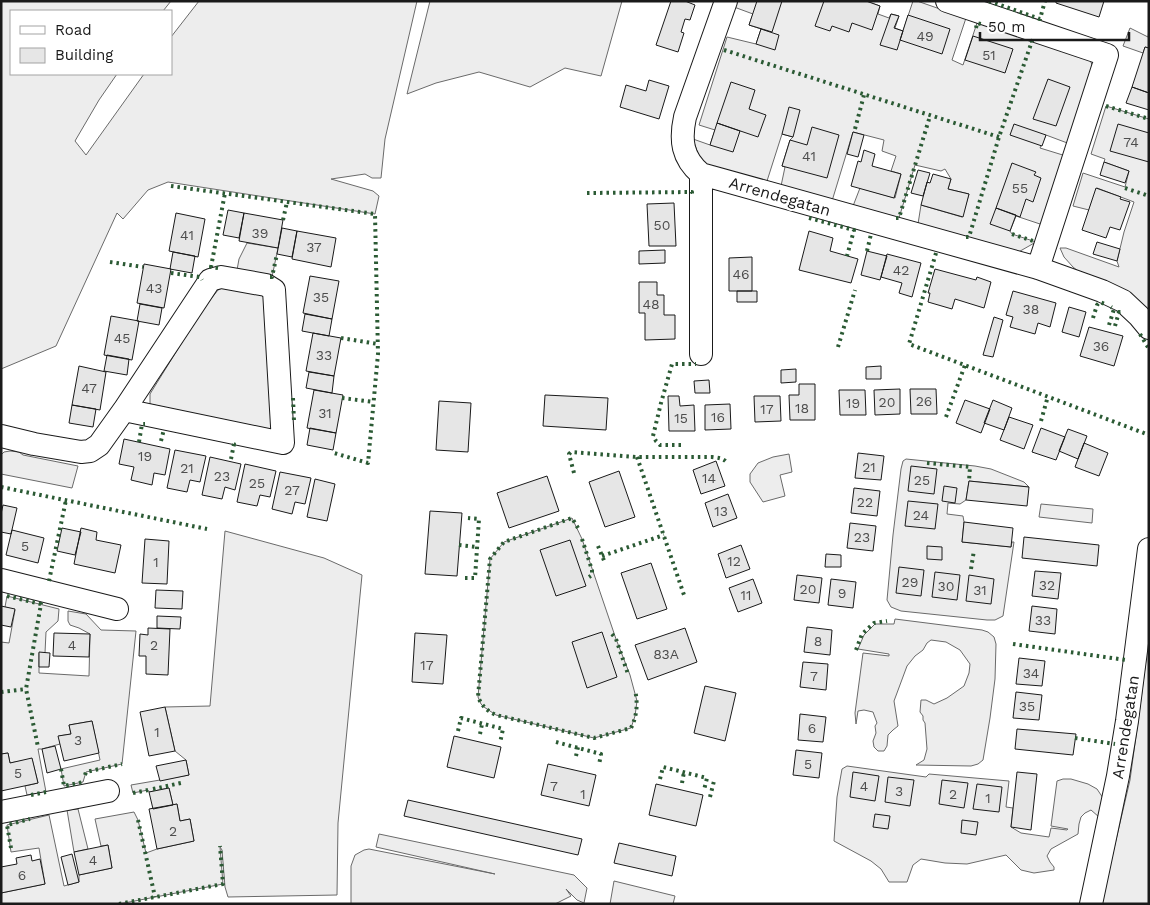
<svg xmlns="http://www.w3.org/2000/svg" width="1150" height="905" font-family="'Work Sans',sans-serif">
<style>
.built{fill:#ededed;stroke:#6a6a6a}
.building{fill:#e6e6e6;stroke:#1a1a1a}
.lines{fill:none;stroke-linecap:round;stroke-linejoin:round}
.minor-casing{stroke:#1a1a1a;stroke-width:24}
.minor{stroke:#fff;stroke-width:22}
.hedge{stroke:#2b5a34;stroke-width:4;stroke-dasharray:2.5 4;stroke-linecap:butt}
.labels{text-anchor:middle;stroke-width:4;stroke-linejoin:round;paint-order:stroke}
.number-label{font-size:14px;fill:#4d4d4d}
.street-label{font-size:16px;fill:#1a1a1a;stroke:#fff}
</style>
<rect width="100%" height="100%" fill="#fff"/>
<path class="built" d="M1 1H171L163 11H11V74H117L99 100 75 141 86 155 144 74H171V37L199 1H417L385 139 381 178H372L365 174 331 179 373 191 379 196 375 214 168 182 148 190 123 219 117 213 56 346 1 369Z
M430 1H622L601 76 565 68 530 87 479 72 436 83 407 94Z
M736 1H866L880 6 878 14 889 18 891 14 899 16 895 28 903 31 913 1H917L966 18 952 60 963 65 977 23 1033 38 1088 56 1096 73 1070 144 1046 135 1040 148 1066 156 1043 225 1016 216 1010 231 1012 234 1036 242 1015 254 918 224 921 205 962 217 969 194 948 189 951 179 945 169 941 171 915 165 899 218 853 206 860 188 895 198 901 174 891 171 896 156 882 151 884 140 853 132 832 201 781 186 785 167 782 166 790 140 793 137 782 134 767 181 701 163 693 139 710 145 715 130 699 125 727 37 756 44 761 29 749 25 753 14 734 7Z
M1130 28 1148 37 1149 29V48L1145 47 1143 53 1123 46Z
M1106 106 1149 119V311L1084 276 1073 267 1064 257 1060 248H1066L1119 267 1117 261 1124 232 1134 202 1097 188 1089 210 1073 206 1083 173 1125 187 1129 171 1104 162 1105 159 1091 154Z
M247 243 278 248 272 277 237 270 239 259Z
M222 288 267 296 272 429 268 431 150 404V394L202 310 218 290Z
M10 451 19 452 23 455 78 466 72 488 1 474V455L4 452Z
M789 454 792 472 780 475 785 496 763 502 750 482V474L758 463 773 457Z
M906 459 975 466 991 469 1024 482 1029 487 969 481 966 500 960 504 948 503 947 514 963 516 964 522 962 542 1011 547 1012 542H1014L1003 616 995 620H987L901 611 891 607 887 600 893 535 901 469 903 461Z
M1041 504 1093 509 1092 523 1039 517Z
M572 518 582 539 616 639 630 675 637 701 635 716 631 728 594 738 496 715 484 707 481 704 478 697 490 559 504 542Z
M225 531 324 558 362 575 338 823 337 895 228 897 225 887 222 850 220 847 223 884 119 904H1V893L45 884 39 848 11 852 7 825 49 815 64 886 79 882V875L112 868 108 845 101 846 95 819 134 812 138 820 146 853 157 849 194 841 190 819 180 821 177 804 173 805 169 788 149 792 148 790 133 793 131 785 189 775 186 760 175 751 165 707 210 706Z
M7 596 59 609 58 621 46 632 45 653H39V673L89 676 90 634 79 628 70 625 68 621V611L86 614 101 630 136 631 122 764 86 772 83 782 64 786 61 769 100 760 92 721 69 725 71 734 59 736 60 744 42 749H38L46 792 27 795 25 786 38 783 32 759 10 763 8 753 1 754V642L9 643 15 610 5 607Z
M895 619 982 630 988 632 994 637 996 644 995 679 990 718 983 760 978 764 971 766 916 765 924 760 927 749 925 723 923 720V716L920 712 921 700H926L934 704 947 698 964 686 969 673 970 664 960 650 946 642 931 640 927 643 923 650 915 656 907 666 894 701 898 726 893 730 888 735 887 746 884 751H878L874 747 873 741 876 733 875 726 877 723 873 712 864 710 858 711 856 724 855 713 863 653 889 656V654L858 649 864 635 875 624H894Z
M1149 636V904H1101L1130 780 1141 699Z
M847 766 926 777 929 774 1009 781 1006 807 1013 808 1011 827 1021 833 1049 837 1051 828 1067 830 1068 829 1051 826 1057 781 1063 779H1071L1088 784 1097 789 1105 801 1099 817 1091 810 1085 813 1081 817 1079 824 1078 834 1051 849 1047 856 1050 862 1054 867V870L1034 873 1021 870 1006 855 967 864 945 863 921 859 913 865 907 882H889L881 869 871 861 834 841 837 797 842 769Z
M78 809 88 849 74 852 67 810Z
M379 834 574 875 587 888 584 903 577 900 566 889 571 896 555 904H351V866L355 855 364 850 369 849 495 874 376 847Z
M614 881 675 896 673 904H610Z"/>
<path class="building" d="M671 1H685L695 5 690 20 685 19 681 32 684 33 678 52 656 45Z
M757 1H782L772 32 749 25Z
M824 1H866L880 6 872 30 852 23 849 32 832 26 830 31 815 26Z
M1056 1H1104L1099 17 1056 3Z
M891 14 899 16 894 28 903 31 897 50 880 45Z
M908 15 950 29 942 54 900 40Z
M761 29 779 35 775 50 756 44Z
M973 36 1013 49 1005 73 965 60Z
M1145 47 1149 48V93L1132 87Z
M1048 79 1070 87 1056 126 1033 119Z
M649 80 669 86 659 119 620 107 626 85 646 91Z
M731 82 755 90 749 109 766 115 758 137 717 123Z
M1132 87 1149 93V110L1126 103Z
M789 107 800 110 793 137 782 134Z
M717 123 740 131 733 152 710 145Z
M1014 124 1046 135 1042 146 1010 135Z
M1118 124 1149 133V162L1110 151Z
M812 127 839 135 827 178 782 166 790 140 807 145Z
M853 132 864 135 858 157 847 154Z
M864 150 875 154 872 166 901 174 894 198 851 186 858 161 861 162Z
M1104 162 1129 171 1125 183 1100 175Z
M1012 163 1036 172 1034 175 1041 178 1033 202 1026 199 1020 217 996 208Z
M918 170 930 173 923 196 911 193Z
M933 174 951 179 948 189 969 194 963 217 921 205 927 182 930 183Z
M1096 188 1121 197 1120 199 1130 202 1120 230 1110 227 1106 238 1082 230Z
M674 203 676 246H649L647 204Z
M996 208 1016 215 1010 231 990 224Z
M228 210 244 213 239 238 223 235Z
M176 213 205 219 198 257 169 251Z
M244 213 283 220 278 248 239 241Z
M282 228 297 231 292 257 277 254Z
M297 231 336 238 331 267 292 259Z
M809 231 833 238 830 251 858 259 851 283 799 270Z
M1097 242 1120 249 1117 261 1093 254Z
M665 250V263L639 264V251Z
M867 251 887 256 880 280 861 275Z
M173 252 195 256 192 273 170 269Z
M887 254 921 263 912 297 899 293 902 283 881 277Z
M752 257V291H729V258Z
M144 264 171 269 164 308 137 303Z
M935 269 976 280 977 277 991 282 984 308 955 299 952 309 928 302 930 293H928Z
M310 276 339 281 332 319 303 313Z
M639 282H657V295H664V315H675V339L645 340V313H639Z
M737 291H757V302H737Z
M1013 291 1056 303 1050 327 1038 323 1035 334 1010 327 1013 317 1006 315Z
M140 304 162 308 159 325 137 321Z
M1069 307 1086 312 1079 337 1062 332Z
M305 314 332 319 329 336 302 331Z
M111 316 139 321 132 360 104 355Z
M994 317 1003 320 993 357 983 355Z
M1089 327 1123 336 1114 366 1080 356Z
M313 333 341 338 334 376 306 371Z
M107 355 129 359 127 375 104 371Z
M79 366 106 372 100 410 72 405Z
M881 366V379H866V367Z
M796 369V382L781 383V370Z
M309 372 334 376 332 393 306 388Z
M709 380 710 393H695L694 381Z
M799 384H815V420H790L789 395H799Z
M900 389V414L875 415 874 390Z
M910 389H936L937 414H911Z
M314 390 343 395 336 433 307 428Z
M839 390H865L866 415H840Z
M545 395 608 398 606 430 543 426Z
M668 396H679L680 406 694 405 695 431H669Z
M754 396H780L781 421 755 422Z
M965 400 990 409 981 433 956 423Z
M993 400 1012 408 1004 430 984 423Z
M439 401 471 403 468 452 436 450Z
M730 404 731 429 705 430V405Z
M72 405 96 409 93 427 69 423Z
M1009 417 1033 425 1024 449 1000 440Z
M310 428 336 433 333 450 307 445Z
M1041 428 1065 437 1056 460 1032 452Z
M1068 429 1087 436 1078 459 1059 451Z
M124 439 170 449 165 475 154 473 152 485 131 480 134 467 119 464Z
M1084 443 1108 453 1099 476 1075 467Z
M175 450 206 456 200 482 190 480 187 492 167 488Z
M858 453 884 456 881 480 855 478Z
M210 457 241 464 235 490 225 487 222 499 202 495Z
M716 461 725 486 701 494 693 470Z
M245 464 276 471 270 497 260 495 257 506 237 502Z
M911 466 937 469 934 494 908 491Z
M619 471 635 517 605 527 589 482Z
M280 472 311 478 305 504 295 502 292 514 272 509Z
M547 476 559 511 509 528 497 493Z
M315 479 335 484 327 521 307 517Z
M969 481 1029 487 1027 506 966 500Z
M944 486 957 488 955 503 942 501Z
M854 488 880 491 877 516 851 513Z
M728 494 737 518 713 527 705 503Z
M908 501 938 504 935 529 905 526Z
M3 505 17 508 11 534 1 532V514Z
M430 511 462 513 457 576 425 574Z
M964 522 1013 528 1011 547 962 542Z
M850 523 876 526 873 551 847 548Z
M62 528 81 532 75 555 57 551Z
M81 528 97 532 96 540 121 545 115 573 74 564Z
M12 530 44 538 38 563 6 555Z
M1024 537 1099 545 1097 566 1022 558Z
M145 539 169 541 167 584 142 583Z
M570 540 586 586 556 596 540 550Z
M741 545 750 569 726 578 718 554Z
M927 546 942 547V560L927 559Z
M826 554 841 555V567H825Z
M651 563 667 609 637 619 621 573Z
M899 567 924 570 921 596 896 593Z
M1035 571 1061 573 1058 599 1032 596Z
M935 572 960 575 957 600 932 597Z
M797 575 822 578 819 603 794 600Z
M969 575 994 579 991 604 966 601Z
M753 579 762 603 738 612 729 588Z
M831 579 856 582 853 608 828 605Z
M156 590 183 591 182 609 155 608Z
M1 606 15 609 11 627 1 625Z
M1032 606 1057 609 1055 634 1029 631Z
M157 616 181 617 180 629 157 628Z
M807 627 832 630 830 655 804 652Z
M148 628 170 629 168 675 146 674V656H139L140 634 148 635Z
M685 628 697 662 648 680 635 645Z
M602 632 617 677 587 688 572 642Z
M54 633 90 634 89 657 53 656Z
M415 633 447 635 443 684 412 682Z
M39 652 50 653 49 667H39Z
M1019 658 1045 661 1042 686 1016 684Z
M803 662 828 664 826 690 800 687Z
M705 686 736 693 725 741 694 733Z
M1016 692 1042 695 1039 720 1013 718Z
M165 707 175 751 149 756 140 712Z
M800 714 826 717 823 742 798 740Z
M92 721 99 753 64 761 58 736 71 734 69 725Z
M1017 729 1076 734 1073 755 1015 749Z
M454 736 501 747 494 778 447 767Z
M55 746 61 769 47 773 42 749Z
M796 750 822 753 819 778 793 775Z
M8 753 10 763 32 758 38 783 1 791V754Z
M186 760 189 775 160 781 156 766Z
M548 764 596 775 589 806 541 795Z
M853 772 879 776 875 801 850 797Z
M1017 772 1037 774 1031 830 1011 827Z
M888 777 914 780 910 806 885 802Z
M942 780 968 783 964 808 939 804Z
M656 784 703 795 696 826 649 815Z
M977 784 1002 787 999 812 973 809Z
M169 788 173 805 153 809 149 792Z
M408 800 582 839 578 855 404 816Z
M177 804 180 821 190 819 194 841 157 849 149 809Z
M875 814 890 816 888 829 873 827Z
M962 820 978 822 976 835 961 833Z
M619 843 676 856 672 876 614 863Z
M108 845 112 868 79 875 74 852Z
M72 854 79 882 68 885 61 857Z
M31 855 32 861 40 859 45 884 1 893V867L17 864 16 858Z"/>
<g class="lines">
<g class="minor-casing">
<path id="minor" d="M726 1 685 117C680 140 682 158 701 174L1038 268 1102 291 1123 301 1139 316 1149 328
M947 1 1107 55 1038 268
M701 174V354
M1 436 34 444 81 452 90 451 99 445 124 410 210 280 221 277 266 285 274 290 283 443 124 410
M1 580 117 609
M1 812 108 791
M1091 904 1118 776 1127 721 1149 549"/>
</g>
<use href="#minor" class="minor"/>
<path class="hedge" d="M989 1 1040 19 1045 1
M976 28 977 23 981 24
M1148 37H1149
M724 50 999 137
M1106 106 1149 119
M855 129 864 95
M171 186 375 214 378 354 368 463 334 453
M1125 188 1149 196
M587 193 692 192V195
M809 218 854 230 847 256
M896 218H899L930 116
M283 220 287 202
M1012 234 1036 242
M966 237H969L999 137 1032 41 1028 40
M867 251 871 234
M936 253 909 344 1149 435
M110 262 143 267
M218 268 211 267 225 193
M171 273 200 277 202 280
M270 277H272L277 254
M1093 318 1097 305 1100 302 1105 304
M1109 325 1114 309 1111 307
M1115 326 1119 312 1122 314
M1140 334 1149 349
M341 338 378 344
M838 347 855 290
M293 398 294 421
M342 398 374 402
M946 417 965 365
M1041 421 1048 396
M161 441 164 429
M139 442 142 424H145
M681 445H660L656 441 653 436 661 403 672 364H696
M637 457 684 595
M231 459 234 444 232 443
M927 463 970 467 969 481
M574 473 569 454 571 452 637 457H712C719 458 724 458 728 464
M1 487 207 529
M578 528 572 518 504 542 490 559 478 697C482 706 487 711 496 715L594 738 631 728C637 716 638 703 635 690
M582 539 592 570V575L589 577
M459 545 477 547
M598 546 605 563
M602 556 664 535
M971 569 974 550
M465 578H475L479 519 468 518
M49 581 66 500
M7 596 41 604 26 689 38 747
M612 634 616 639 628 674
M1013 644 1126 660
M856 650 862 634 874 623 887 621
M1 692 26 689
M458 731 461 718 503 729 500 743
M480 734 482 724
M1075 738 1115 744
M556 742 601 754 599 765
M576 756 578 747
M61 769 64 786 83 782 84 780
M85 775 86 772 122 764
M660 779 663 767 707 778 704 790
M682 783 684 772
M153 789 181 783
M133 793 148 790
M31 795 46 792
M710 797 714 781
M138 820 155 897
M11 848 7 825 30 819
M119 904 223 884 220 846"/>
</g>
<g class="labels">
<g class="number-label">
<text x="925" y="41">49</text>
<text x="989" y="60">51</text>
<text x="1131" y="147">74</text>
<text x="809" y="161">41</text>
<text x="1020" y="193">55</text>
<text x="662" y="230">50</text>
<text x="260" y="238">39</text>
<text x="187" y="240">41</text>
<text x="314" y="252">37</text>
<text x="901" y="275">42</text>
<text x="741" y="279">46</text>
<text x="154" y="293">43</text>
<text x="321" y="302">35</text>
<text x="651" y="309">48</text>
<text x="1031" y="314">38</text>
<text x="122" y="343">45</text>
<text x="1101" y="351">36</text>
<text x="324" y="360">33</text>
<text x="89" y="393">47</text>
<text x="924" y="406">26</text>
<text x="887" y="407">20</text>
<text x="853" y="408">19</text>
<text x="802" y="413">18</text>
<text x="767" y="414">17</text>
<text x="325" y="418">31</text>
<text x="718" y="422">16</text>
<text x="681" y="423">15</text>
<text x="145" y="461">19</text>
<text x="869" y="472">21</text>
<text x="187" y="473">21</text>
<text x="222" y="481">23</text>
<text x="709" y="483">14</text>
<text x="922" y="485">25</text>
<text x="257" y="488">25</text>
<text x="292" y="495">27</text>
<text x="865" y="507">22</text>
<text x="721" y="516">13</text>
<text x="921" y="520">24</text>
<text x="862" y="542">23</text>
<text x="25" y="551">5</text>
<text x="734" y="566">12</text>
<text x="156" y="567">1</text>
<text x="910" y="587">29</text>
<text x="1047" y="590">32</text>
<text x="946" y="591">30</text>
<text x="808" y="594">20</text>
<text x="980" y="595">31</text>
<text x="842" y="598">9</text>
<text x="746" y="600">11</text>
<text x="1043" y="625">33</text>
<text x="818" y="646">8</text>
<text x="72" y="650">4</text>
<text x="154" y="650">2</text>
<text x="666" y="659">83A</text>
<text x="427" y="670">17</text>
<text x="1031" y="678">34</text>
<text x="814" y="681">7</text>
<text x="1027" y="711">35</text>
<text x="812" y="733">6</text>
<text x="157" y="737">1</text>
<text x="78" y="745">3</text>
<text x="808" y="769">5</text>
<text x="18" y="778">5</text>
<text x="554" y="791">7</text>
<text x="864" y="791">4</text>
<text x="899" y="796">3</text>
<text x="583" y="799">1</text>
<text x="953" y="799">2</text>
<text x="988" y="803">1</text>
<text x="173" y="836">2</text>
<text x="93" y="865">4</text>
<text x="22" y="880">6</text>
</g>
<g class="street-label">
<text transform="translate(780 196) rotate(16)" y="6">Arrendegatan</text>
<text transform="translate(1125 727) rotate(-81)" y="6">Arrendegatan</text>
</g>
</g>
<rect width="1150" height="905" fill="none" stroke="#1a1a1a" stroke-width="5"/>
<rect x="10" y="10" width="162" height="65" fill="#ffffff" stroke="#a3a3a3"/>
<rect x="20" y="26" width="25" height="8" fill="#ffffff" stroke="#a3a3a3"/>
<text x="55" y="35" font-size="15" fill="#1a1a1a">Road</text>
<rect x="20" y="48" width="25" height="15" fill="#e6e6e6" stroke="#a3a3a3"/>
<text x="55" y="60" font-size="15" fill="#1a1a1a">Building</text>
<path d="M980 32v8h149v-8" fill="none" stroke="#1a1a1a" stroke-width="2.5"/>
<text x="988" y="32" font-size="15" fill="#1a1a1a" stroke="#ffffff" stroke-width="4" paint-order="stroke">50 m</text>
</svg>
